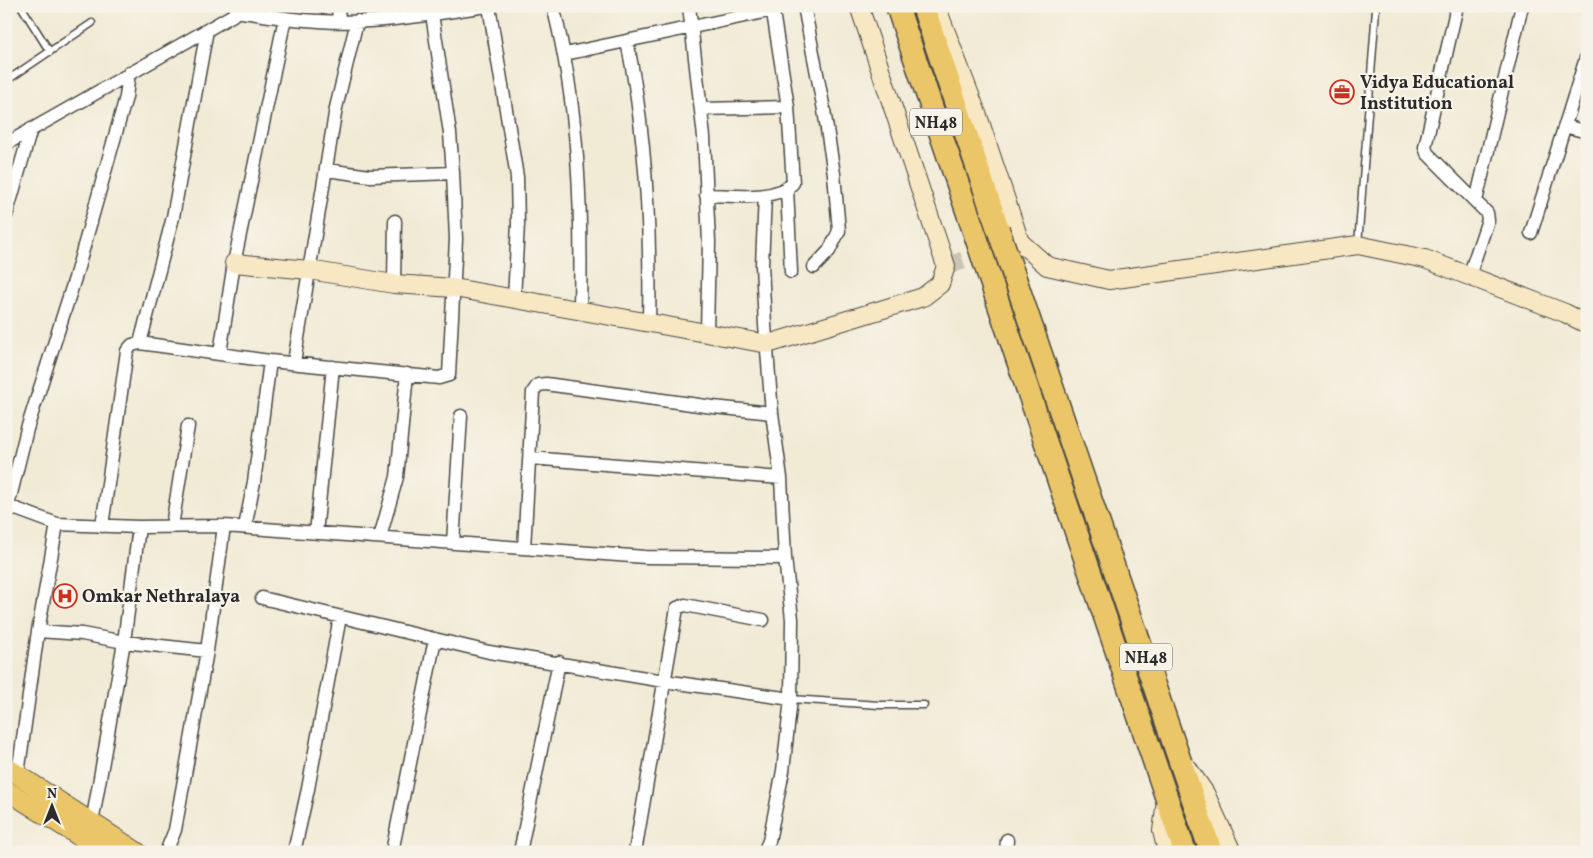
<svg xmlns="http://www.w3.org/2000/svg" width="1593" height="858" font-family="Vollkorn,serif">
<style>
.lines{fill:none;stroke-linecap:round;stroke-linejoin:round}
.secondary-tunnel{stroke:#c9c4b3;stroke-width:18;stroke-dasharray:18 9;stroke-linecap:butt}
.lane-casing{stroke:#494844;stroke-width:9}
.street-casing{stroke:#494844;stroke-width:15}
.secondary-casing{stroke:#494844;stroke-width:20}
.primary-casing{stroke:#494844;stroke-width:21}
.highway-casing{stroke:#494844;stroke-width:25}
.lane{stroke:#fff;stroke-width:6}
.street{stroke:#fff;stroke-width:12}
.secondary{stroke:#f7e8c3;stroke-width:18}
.primary{stroke:#ebc669;stroke-width:19}
.highway{stroke:#ebc669;stroke-width:22}
.highway-bridge-casing{stroke:#494844;stroke-width:25;stroke-linecap:butt}
.highway-bridge{stroke:#ebc669;stroke-width:22}
.labels{text-anchor:middle;stroke-width:4.5;stroke-linejoin:round;paint-order:stroke}
.shield{fill:#f7f3e8;stroke:#686764;stroke-width:1}
.shield-label{font-size:16px;font-weight:bold;fill:#2b2b2b}
.poi-label{font-size:18px;font-weight:bold;fill:#2b2b2b;stroke:#f7f3e8;text-anchor:start}
</style>
<rect width="100%" height="100%" fill="#f7f3e8"/>
<filter id="ink" filterUnits="userSpaceOnUse"><feTurbulence type="fractalNoise" baseFrequency=".02" numOctaves="2"/><feDisplacementMap in="SourceGraphic" scale="10" xChannelSelector="R" yChannelSelector="G"/><feConvolveMatrix kernelMatrix="1 2 1 2 8 2 1 2 1" color-interpolation-filters="sRGB"/></filter>
<filter id="wash" filterUnits="userSpaceOnUse"><feTurbulence type="fractalNoise" baseFrequency=".0096" numOctaves="4" result="noise"/><feDisplacementMap in="SourceGraphic" scale="20" xChannelSelector="R" yChannelSelector="G"/><feGaussianBlur stdDeviation="1.12" result="paint"/><feColorMatrix in="noise" values="0 0 0 0 0 0 0 0 0 0 0 0 0 0 0 0 0 1.4 0 .05"/><feComposite in="paint" operator="in"/></filter>
<g filter="url(#wash)">
<rect width="100%" height="100%" fill="#f1ead5"/>
</g>
<g filter="url(#ink)">
<g class="lines">
<path class="secondary-tunnel" d="M946 266 1017 243"/>
<g class="lane-casing">
<path id="lane" d="M21 6 50 52
M6 81 92 23
M1358 245 1376 9
M791 699 879 705H924"/>
</g>
<g class="street-casing">
<path id="street" d="M338 6 339 21
M489 6 517 177 518 224 514 299
M553 6C579 107 582 208 580 311
M689 6 704 137 709 242 707 332
M804 6 824 110 834 174 839 231 829 251 814 267
M1457 6 1425 147 1427 153 1487 213 1488 220 1469 276
M236 11C263 15 291 20 319 21 375 25 431 14 486 6
M627 41C646 133 651 228 649 322
M565 54 773 10
M701 109 788 107
M1565 126 1587 132
M6 144 207 30 233 15 236 11
M327 170 370 176 453 173
M787 189 791 272
M706 195C732 195 774 202 793 183L788 107 772 6
M1476 201 1522 6
M6 216 31 129
M1531 233 1587 55
M394 284 395 221
M140 343 173 217 207 30
M220 353 234 263 285 18
M294 362 336 108 357 21
M530 458 781 478
M8 506 57 524 139 527 224 526 645 557 785 558
M6 514 27 429 75 278 126 97 129 73
M102 526 127 351 132 345 140 343 270 361 439 378 449 375 456 239 453 173 450 133 432 14
M172 526 188 426
M245 527 254 482 270 361
M316 533 333 367
M380 537 397 477 407 374
M453 543 461 416
M524 548 533 392 538 385 546 384 713 407 772 413
M262 598 489 652 664 681 791 699
M38 631 82 634 124 642 207 651
M18 774 38 631 57 524
M92 823 124 642 139 527
M166 852 175 830 207 651 224 526
M294 852 308 789 340 617
M392 852 435 639
M520 852 559 662
M635 852 677 608 685 605 763 620
M764 852 769 841 783 771 791 699 792 619 785 558 781 478 772 413 765 325 762 265 765 195
M1006 852 1007 840"/>
</g>
<g class="secondary-casing">
<path id="secondary" d="M936 6 978 116 1020 242 1047 266 1109 280 1358 245 1425 259 1565 313 1587 324
M234 263 309 270 394 284 454 288 768 344 923 297 940 284 946 266 859 6
M1187 767 1205 793 1232 852
M1166 801 1162 831 1167 852"/>
</g>
<g class="primary-casing">
<path id="primary" d="M6 767 137 852
M6 790 104 852"/>
</g>
<g class="highway-casing">
<path id="highway" d="M897 6 976 237
M923 6 998 229
M1007 255 1211 852
M985 264 1185 852"/>
</g>
<use href="#lane" class="lane"/>
<use href="#street" class="street"/>
<use href="#secondary" class="secondary"/>
<use href="#primary" class="primary"/>
<use href="#highway" class="highway"/>
<g class="highway-bridge-casing">
<path id="highway-bridge" d="M998 229 1007 255
M976 237 985 264"/>
</g>
<use href="#highway-bridge" class="highway-bridge"/>
</g>
</g>
<defs>
<g id="office-ring" transform="scale(1.25)"><circle r="9.5" fill="#f7f3e8" stroke="#c8321e" stroke-width="1.5"/><path d="M-6-3h4V-5.5h4V-3h4V5H-6ZM-1-4.5V-3h2v-1.5ZM-6 0V1H6V0Z" fill="#c8321e"/></g>
<g id="hospital-ring" transform="scale(1.25)"><circle r="9.5" fill="#f7f3e8" stroke="#c8321e" stroke-width="1.5"/><path d="M-5-5h3v3.5h4V-5h3V5h-3V1.5h-4V5h-3Z" fill="#c8321e"/></g>
</defs>
<g fill-rule="evenodd">
<use href="#office-ring" x="1342" y="92"/>
<use href="#hospital-ring" x="65" y="596"/>
</g>
<g class="labels">
<g class="shield">
<rect x="910" y="108.5" width="52" height="27" rx="4"/>
<rect x="1120" y="643.5" width="52" height="27" rx="4"/>
</g>
<g class="shield-label">
<text x="936" y="128">NH48</text>
<text x="1146" y="663">NH48</text>
</g>
<g class="poi-label">
<text x="1360" y="88">Vidya Educational<tspan x="1360" dy="21">Institution</tspan></text>
<text x="82" y="602">Omkar Nethralaya</text>
</g>
</g>
<rect width="1593" height="858" fill="none" stroke="#f7f3e8" stroke-width="25"/>
<g transform="translate(52 806)" stroke="#f7f3e8" stroke-width="4" paint-order="stroke">
<path d="M0-4L9 19L0 12L-9 19Z" fill="#2b2b2b"/>
<text y="-8" font-size="14" font-weight="bold" text-anchor="middle" fill="#2b2b2b">N</text>
</g>
</svg>
